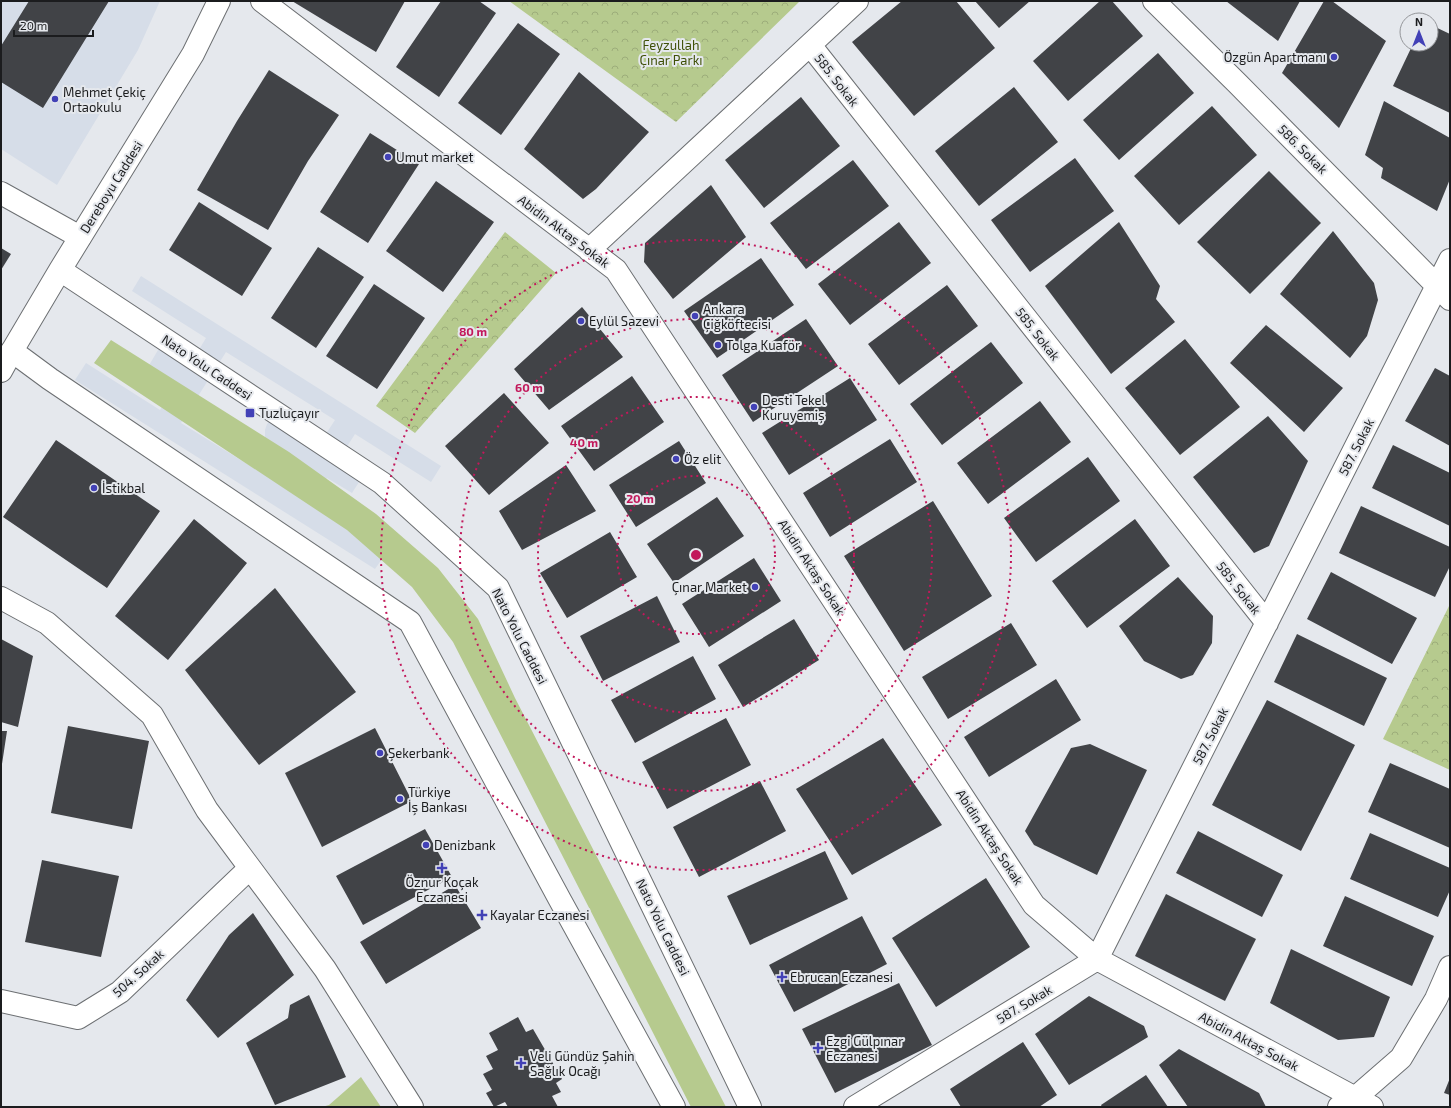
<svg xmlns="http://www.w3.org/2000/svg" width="1451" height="1108" font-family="'Exo 2',sans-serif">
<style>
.built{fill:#d6dde8;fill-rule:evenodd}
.grass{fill:#b6ca8e}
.park{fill:url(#park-crowns)}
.building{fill:#414347}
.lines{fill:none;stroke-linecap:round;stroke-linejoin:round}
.minor-casing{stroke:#6c6f72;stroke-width:24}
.tertiary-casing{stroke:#6c6f72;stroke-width:24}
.secondary-casing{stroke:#6c6f72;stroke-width:24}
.minor{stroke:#fff;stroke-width:22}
.tertiary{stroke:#fff;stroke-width:22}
.secondary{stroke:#fff;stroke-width:22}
.ring{fill:none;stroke:#c2185b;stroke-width:2;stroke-dasharray:2 4}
.poi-dot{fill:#4241b6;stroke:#e5e8ed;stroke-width:1.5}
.labels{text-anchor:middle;stroke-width:4;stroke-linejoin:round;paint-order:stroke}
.park-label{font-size:13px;fill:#3f5007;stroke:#e5e8ed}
.poi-label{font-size:13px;fill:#1b1c1e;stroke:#e5e8ed;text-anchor:start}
.street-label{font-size:13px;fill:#1b1c1e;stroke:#e5e8ed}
.centre{fill:#c2185b;stroke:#e5e8ed;stroke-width:2}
.ring-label{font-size:12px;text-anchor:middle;font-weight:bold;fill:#c2185b;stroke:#e5e8ed;stroke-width:4;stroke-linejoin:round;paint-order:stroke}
</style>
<defs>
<pattern id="park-crowns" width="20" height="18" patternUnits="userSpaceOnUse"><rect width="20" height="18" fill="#b6ca8e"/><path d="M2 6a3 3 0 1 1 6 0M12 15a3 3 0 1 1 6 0" fill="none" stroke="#9cad7a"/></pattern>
</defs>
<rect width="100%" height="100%" fill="#e5e8ed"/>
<path class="built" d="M1 1H160L138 50 57 185 1 149Z
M141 276 441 466 431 482 355 434 341 456 366 471 352 493 327 478 310 505 386 553 375 569 75 380 86 363 160 410 176 385 148 367 161 345 191 363 206 338 132 291ZM226 352 335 420 320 443 272 419 267 424 265 430V437L266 443 289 490 181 423Z"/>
<path class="grass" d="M111 340 289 452 376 514 438 568 478 619 515 698 726 1107H691L453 642 412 587 347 530 94 363Z
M361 1077 381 1107H322L329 1105Z"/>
<path class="park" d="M509 1H800L676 122Z
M505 232 556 273 415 433 376 406Z
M1450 604V770L1383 739Z"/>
<path class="building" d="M29 1H109L43 108 1 82V46Z
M292 1H405L376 52Z
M441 1H479L496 13 439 97 396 67Z
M902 1H956L995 48 914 116 852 42Z
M975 1H1030L999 28Z
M1100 1H1112L1143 36 1068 101 1033 61Z
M1226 1H1300L1278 41Z
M1324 1H1332L1386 41 1339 128 1282 73Z
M518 23 560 54 501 135 458 103Z
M1431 25 1450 34V113L1393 86 1413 44H1431Z
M1158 53 1194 93 1119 160 1083 120Z
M269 70 339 115 308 161 268 230 197 190 237 121Z
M579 72 649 132 596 189 583 199 524 149Z
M1014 87 1058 142 979 206 935 151Z
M801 97 840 146 764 208 725 160Z
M1384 101 1450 138V179L1437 211 1381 178 1383 168 1365 155Z
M1212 106 1257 155 1179 225 1134 176Z
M370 133 419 164 368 243 320 212Z
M1075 158 1114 211 1030 272 991 220Z
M853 160 889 206 806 269 770 223Z
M1269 171 1321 223 1250 294 1197 242Z
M436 181 494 222 443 292 386 251Z
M711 185 746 237 673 299 644 262 645 243Z
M199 202 272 248 242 296 169 250Z
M899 222 931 263 850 325 818 284Z
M1119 222 1160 286 1156 299 1175 322 1111 374 1045 286Z
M1333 231 1374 283 1378 300 1367 336 1350 358 1280 294Z
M318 247 364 277 316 348 271 318Z
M1 248 11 254 1 270Z
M761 258 794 305 717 358 684 311Z
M374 284 425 318 377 389 326 356Z
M947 285 978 326 899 385 868 344Z
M582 307 623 357 549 410 514 369Z
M806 319 838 366 753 422 722 375Z
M1266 325 1343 388 1304 432 1230 363Z
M1185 339 1240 407 1180 455 1125 388Z
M991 342 1023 383 942 445 910 404Z
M1435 368 1450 376V446L1405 421Z
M632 376 664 422 594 471 561 426Z
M850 378 877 420 789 475 762 433Z
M504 393 549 443 489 495 445 446Z
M1040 401 1071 442 988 504 957 463Z
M1268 416 1308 461 1269 546 1254 553 1193 477Z
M890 439 917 482 830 537 803 493Z
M56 440 160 511 107 588 3 517Z
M679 441 706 483 636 527 609 485Z
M1393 445 1450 473V526L1372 488Z
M1088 457 1120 501 1036 562 1004 518Z
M566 465 596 511 522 550 499 511Z
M717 497 744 536 674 583 647 544Z
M933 501 992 596 904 651 844 556Z
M1361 506 1450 547V566L1435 597 1339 553Z
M194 519 247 563 168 660 115 616Z
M1135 519 1170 566 1087 628 1052 581Z
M610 532 637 577 567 618 540 573Z
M754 558 781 601 709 647 682 604Z
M1331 572 1417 618 1392 664 1307 619Z
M1178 577 1213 616 1212 643 1193 675 1181 679 1144 661 1119 626Z
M275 588 356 692 259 765 185 670Z
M657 596 680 642 603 681 580 636Z
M794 619 819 660 743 707 718 665Z
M1011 623 1037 665 948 719 922 677Z
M1297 634 1387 678 1364 726 1274 682Z
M1 639 33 656 18 727 1 722Z
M693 656 716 699 635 743 611 700Z
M1056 679 1081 720 989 777 964 737Z
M1267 700 1355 745 1301 851 1212 805Z
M726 718 751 765 667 809 642 762Z
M68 726 149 741 132 829 51 813Z
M375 728 412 801 322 847 285 773Z
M1 731H7L2 764H1Z
M883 738 942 825 852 875 796 789Z
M1090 744 1147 770 1097 875 1034 845 1025 831 1071 748Z
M1390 763 1450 789V848L1368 812Z
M760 781 786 831 699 877 673 827Z
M425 829 452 877 363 925 336 876Z
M1198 831 1283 875 1262 917 1176 873Z
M1370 833 1450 868V890L1438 917 1350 879Z
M825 851 848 899 750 945 727 896Z
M42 860 119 876 101 957 25 942Z
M986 878 1030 947 936 1007 892 938Z
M455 885 481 928 386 984 360 942Z
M1166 894 1256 939 1225 1001 1135 956Z
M1345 896 1434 936 1412 986 1323 946Z
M253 913 294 975 218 1038 186 1000 229 935Z
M862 916 887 964 794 1012 769 965Z
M1291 949 1390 997 1374 1037 1338 1040 1270 1003Z
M899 983 932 1045 835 1093 802 1029Z
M309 995 346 1077 275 1105 246 1043 288 1018 290 1005Z
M1089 996 1144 1026 1148 1037 1069 1085 1035 1034Z
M518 1017 526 1032 533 1029 562 1079 556 1083 561 1092 552 1096 558 1107H508L505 1102 494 1107 486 1093 492 1090 483 1074 493 1069 486 1056 498 1050 489 1033Z
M1023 1042 1057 1095 1039 1107H961L950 1089Z
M1179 1049 1259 1093 1266 1107H1188L1159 1065Z
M1146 1075 1168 1107H1102L1101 1105Z
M1450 1078V1095L1444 1093Z"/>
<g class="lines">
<g class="minor-casing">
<path id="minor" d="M262 1 616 270 1034 905 1097 959 1372 1107
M1154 1 1238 84 1450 299
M810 45 1267 623
M1 193 80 237
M589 250 857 1
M1 598 47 623 152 715 207 810 325 969 412 1107
M1 1001 78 1018 120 992 250 868
M855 1107 1097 959 1450 260
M1339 1107 1355 1098 1401 1058 1436 999 1450 967"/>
</g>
<g class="tertiary-casing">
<path id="tertiary" d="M1 371 12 351"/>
</g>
<g class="secondary-casing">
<path id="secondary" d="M219 1 193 54 60 270 12 351 50 379 410 622 560 900 674 1107
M60 270 382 483 498 588 750 1107"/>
</g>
<use href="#minor" class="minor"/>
<use href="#tertiary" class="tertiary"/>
<use href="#secondary" class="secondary"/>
</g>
<g class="ring">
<circle cx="696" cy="555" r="79"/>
<circle cx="696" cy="555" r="158"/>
<circle cx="696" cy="555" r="236"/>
<circle cx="696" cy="555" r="315"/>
</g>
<g class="poi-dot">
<circle cx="1334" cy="57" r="4"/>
<circle cx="55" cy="99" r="4"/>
<circle cx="388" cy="157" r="4"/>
<circle cx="695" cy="316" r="4"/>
<circle cx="581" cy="321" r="4"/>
<circle cx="718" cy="345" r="4"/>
<circle cx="754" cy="407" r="4"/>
<rect x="245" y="408" width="10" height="10" rx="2"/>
<circle cx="676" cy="459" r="4"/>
<circle cx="94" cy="488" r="4"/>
<circle cx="755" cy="587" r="4"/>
<circle cx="380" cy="753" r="4"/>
<circle cx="400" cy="799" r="4"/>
<circle cx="426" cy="845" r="4"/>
<path d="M440 862h4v4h4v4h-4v4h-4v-4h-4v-4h4z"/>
<path d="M480 909h4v4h4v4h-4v4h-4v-4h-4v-4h4z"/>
<path d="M780 971h4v4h4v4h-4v4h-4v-4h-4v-4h4z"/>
<path d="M816 1042h4v4h4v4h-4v4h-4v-4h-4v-4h4z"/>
<path d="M519 1057h4v4h4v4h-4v4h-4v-4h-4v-4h4z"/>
</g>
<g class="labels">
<g class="park-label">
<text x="671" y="50">Feyzullah<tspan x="671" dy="15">Çınar Parkı</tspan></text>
</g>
<g class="poi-label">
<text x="1326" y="62" text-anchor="end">Özgün Apartmanı</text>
<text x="63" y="97">Mehmet Çekiç<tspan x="63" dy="15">Ortaokulu</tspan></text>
<text x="396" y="162">Umut market</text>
<text x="703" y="314">Ankara<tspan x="703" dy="15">Çiğköftecisi</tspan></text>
<text x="589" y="326">Eylül Sazevi</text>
<text x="726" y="350">Tolga Kuaför</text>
<text x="762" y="405">Desti Tekel<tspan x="762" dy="15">Kuruyemiş</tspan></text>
<text x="259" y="418">Tuzluçayır</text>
<text x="684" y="464">Öz elit</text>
<text x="102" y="493">İstikbal</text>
<text x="747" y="592" text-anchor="end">Çınar Market</text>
<text x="388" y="758">Şekerbank</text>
<text x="408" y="797">Türkiye<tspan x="408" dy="15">İş Bankası</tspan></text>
<text x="434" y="850">Denizbank</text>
<text x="442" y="887" text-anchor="middle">Öznur Koçak<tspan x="442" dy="15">Eczanesi</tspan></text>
<text x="490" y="920">Kayalar Eczanesi</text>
<text x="790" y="982">Ebrucan Eczanesi</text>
<text x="826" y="1046">Ezgi Gülpınar<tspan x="826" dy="15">Eczanesi</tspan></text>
<text x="530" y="1061">Veli Gündüz Şahin<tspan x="530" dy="15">Sağlık Ocağı</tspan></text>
</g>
<g class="street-label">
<text transform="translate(837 80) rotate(52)" y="5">585. Sokak</text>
<text transform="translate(1303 149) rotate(45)" y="5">586. Sokak</text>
<text transform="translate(111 187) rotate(-58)" y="5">Dereboyu Caddesi</text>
<text transform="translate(564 231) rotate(37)" y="5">Abidin Aktaş Sokak</text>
<text transform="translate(1038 334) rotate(52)" y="5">585. Sokak</text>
<text transform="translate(207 367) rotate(34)" y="5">Nato Yolu Caddesi</text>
<text transform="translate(1356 447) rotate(-63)" y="5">587. Sokak</text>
<text transform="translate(812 567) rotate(57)" y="5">Abidin Aktaş Sokak</text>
<text transform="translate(1239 588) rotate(52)" y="5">585. Sokak</text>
<text transform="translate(520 636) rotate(63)" y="5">Nato Yolu Caddesi</text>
<text transform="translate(1210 736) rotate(-63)" y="5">587. Sokak</text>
<text transform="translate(990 837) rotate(57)" y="5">Abidin Aktaş Sokak</text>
<text transform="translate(663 927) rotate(64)" y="5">Nato Yolu Caddesi</text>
<text transform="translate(138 973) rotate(-42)" y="5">504. Sokak</text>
<text transform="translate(1024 1004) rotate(-31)" y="5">587. Sokak</text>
<text transform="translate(1249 1041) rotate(28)" y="5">Abidin Aktaş Sokak</text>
</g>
</g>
<circle cx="696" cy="555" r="6" class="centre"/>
<g class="ring-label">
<text x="473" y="336">80 m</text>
<text x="529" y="392">60 m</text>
<text x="584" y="447">40 m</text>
<text x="640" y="503">20 m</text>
</g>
<rect width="1451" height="1108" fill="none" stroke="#1b1c1e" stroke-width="4"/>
<g transform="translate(1419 32)"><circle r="19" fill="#e5e8ed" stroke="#94969a"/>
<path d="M0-3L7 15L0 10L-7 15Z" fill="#4241b6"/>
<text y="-6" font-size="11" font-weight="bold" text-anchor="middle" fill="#1b1c1e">N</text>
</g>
<path d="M14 30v6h79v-6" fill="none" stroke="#1b1c1e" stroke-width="2"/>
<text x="20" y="30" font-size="12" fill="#1b1c1e" stroke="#e5e8ed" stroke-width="3" paint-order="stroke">20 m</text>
</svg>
